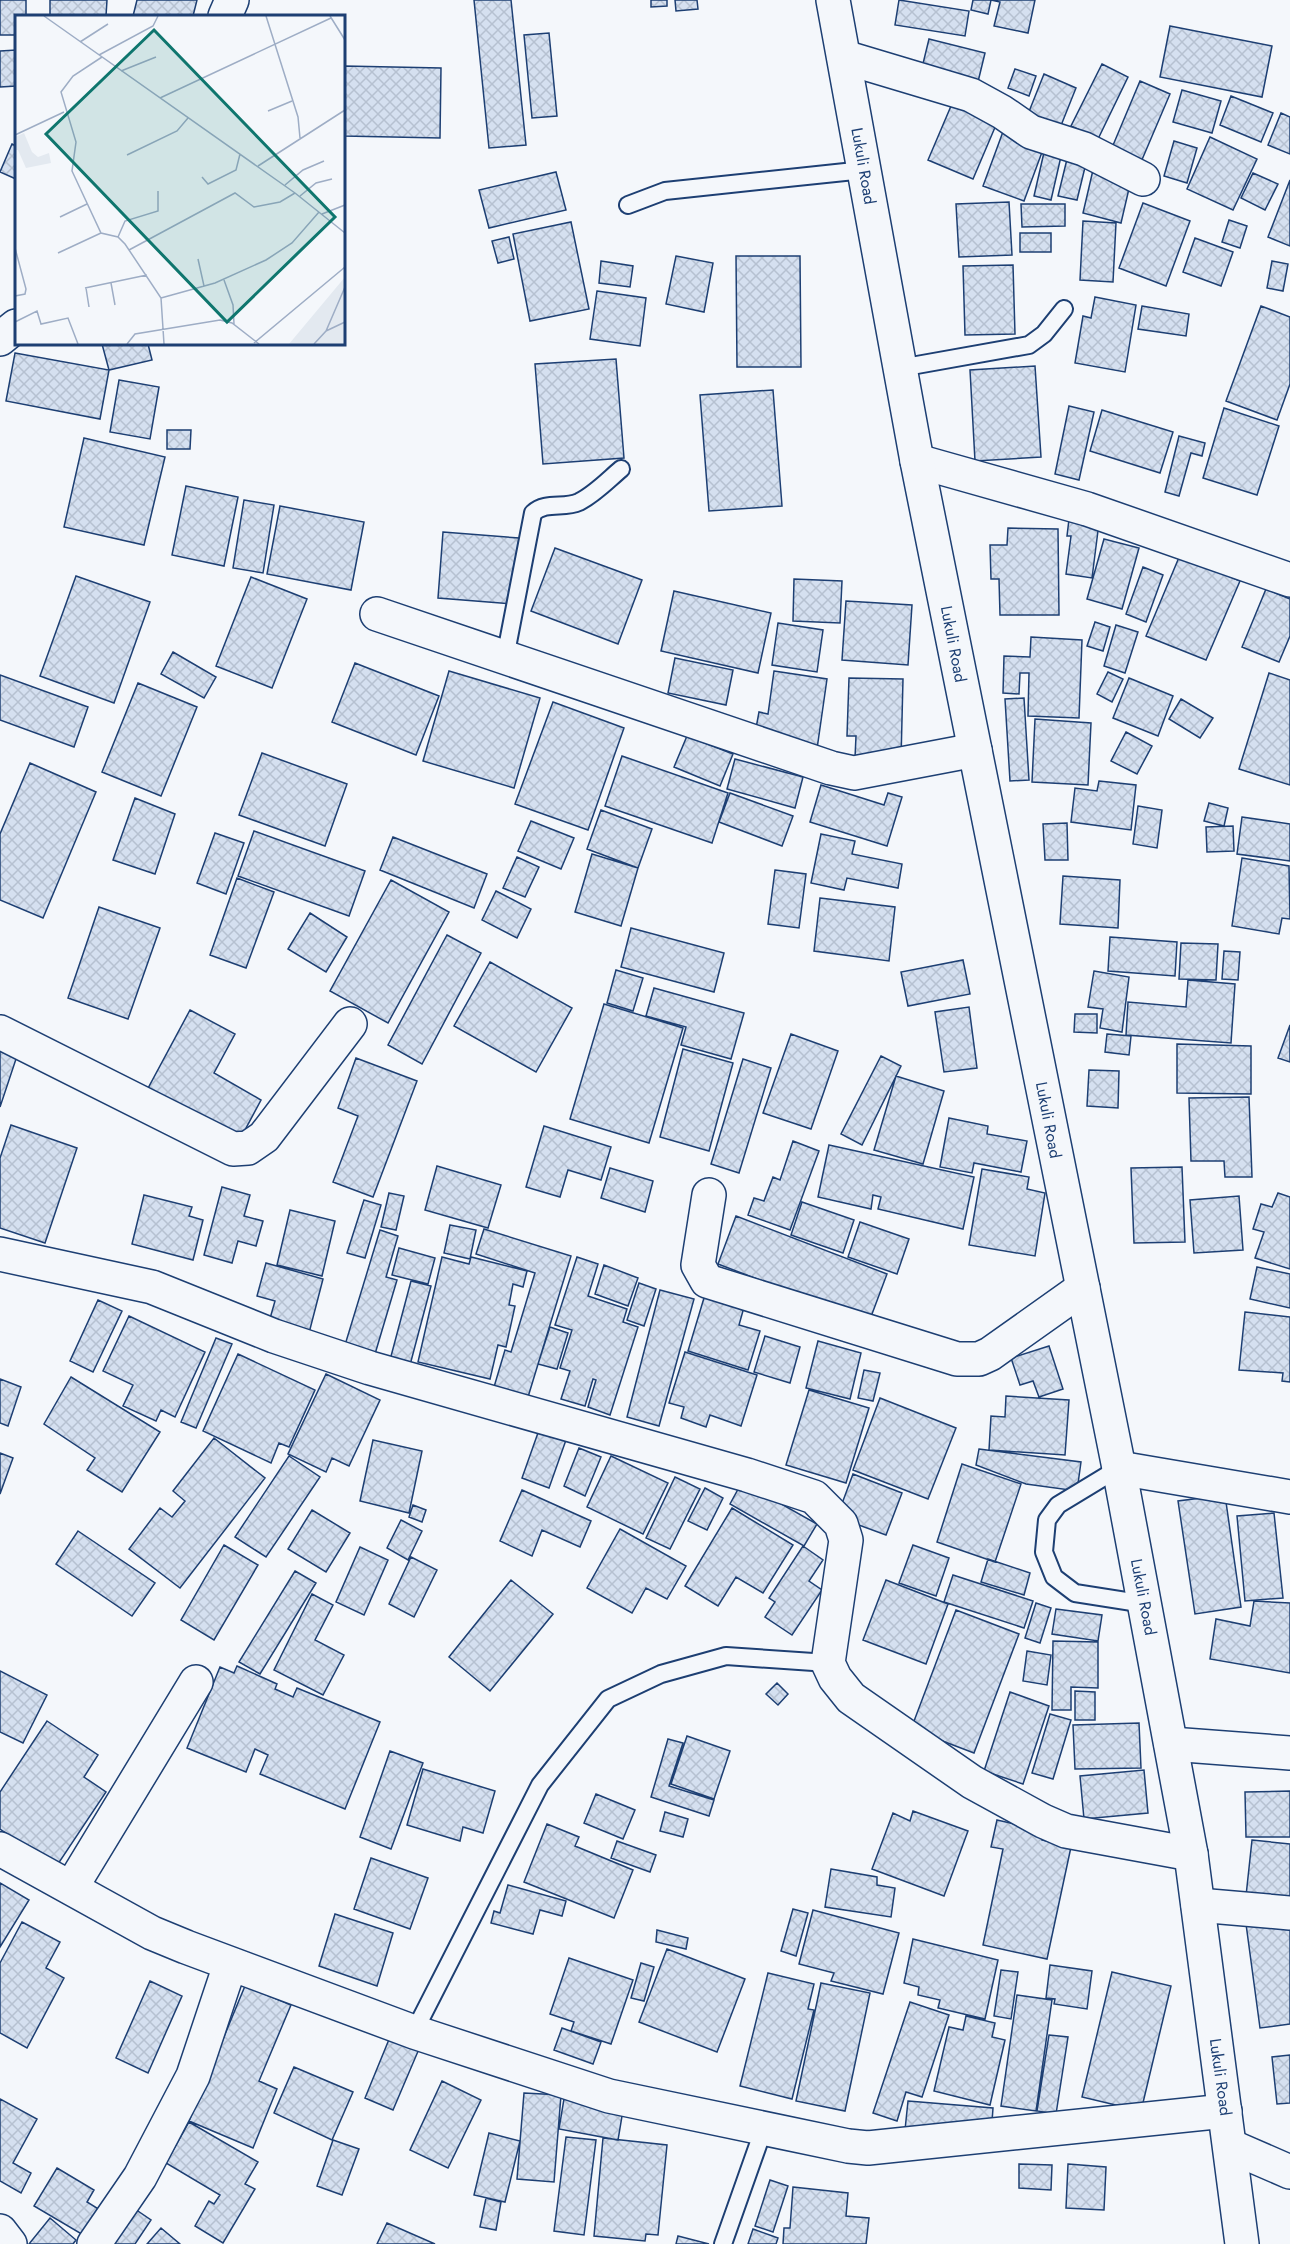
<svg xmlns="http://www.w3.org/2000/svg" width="1290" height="2244" font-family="Jost,sans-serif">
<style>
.building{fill:url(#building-cross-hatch);stroke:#1d3f73;stroke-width:1.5}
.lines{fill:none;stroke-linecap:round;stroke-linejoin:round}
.lane-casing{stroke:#1d3f73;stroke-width:20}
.street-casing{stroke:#1d3f73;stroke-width:36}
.secondary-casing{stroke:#1d3f73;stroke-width:36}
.lane{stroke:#f4f7fb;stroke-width:16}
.street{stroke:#f4f7fb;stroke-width:33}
.secondary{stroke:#f4f7fb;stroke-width:33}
.labels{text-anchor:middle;stroke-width:4.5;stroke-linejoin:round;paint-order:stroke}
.street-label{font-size:16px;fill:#1d3f73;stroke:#f4f7fb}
.inset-road{fill:none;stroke:#9eadc5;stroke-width:1.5}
.view{fill:#0f766e;fill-opacity:0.15;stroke:#0f766e;stroke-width:3}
.inset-edge{fill:none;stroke:#1d3f73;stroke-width:3}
</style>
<defs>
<pattern id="building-cross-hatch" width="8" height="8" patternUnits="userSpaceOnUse" patternTransform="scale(1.5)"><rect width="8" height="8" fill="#d5e0f0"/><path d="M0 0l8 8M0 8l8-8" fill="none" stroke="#b6c1d1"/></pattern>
</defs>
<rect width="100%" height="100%" fill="#f4f7fb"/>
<path class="building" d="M0 0H26V16H16V35H0Z
M50 0H107L106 16H50Z
M137 0H197L193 16H133Z
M474 0H511L526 145 489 148Z
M651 0H667V6L651 7Z
M675 0H697L698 9 676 11Z
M899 0 969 11 965 36 895 25Z
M973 0H1035L1028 33 994 26 1000 2 991 0 988 14 971 10Z
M1170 26 1272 46 1262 97 1160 77Z
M549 33 557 116 532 118 524 35Z
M929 39 985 53 976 90 920 76Z
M16 50V86L0 87V51Z
M1102 64 1128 77 1098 139 1071 126Z
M344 66 441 68 440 138 344 136Z
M1015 69 1036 76 1029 96 1008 88Z
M1044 74 1076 88 1056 138 1024 124Z
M1140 81 1170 94 1141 162 1111 150Z
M1182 90 1221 101 1212 133 1173 122Z
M1231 96 1273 113 1261 142 1220 125Z
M954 99 999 118 973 179 928 160Z
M1281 113 1290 117V154L1268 145Z
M1004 129 1045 144 1024 201 983 186Z
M1210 137 1257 159 1233 210 1187 189Z
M1174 141 1197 148 1187 183 1164 176Z
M12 144 16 146V179L0 172Z
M1045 148 1062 152 1051 200 1034 196Z
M1069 151 1088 155 1077 200 1058 196Z
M1093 170 1131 180 1121 223 1083 213Z
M556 172 566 210 489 228 479 190Z
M1253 173 1278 184 1265 210 1241 198Z
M1290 180V246L1268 237Z
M1009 202 1012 255 959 257 956 204Z
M1143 203 1190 221 1166 286 1119 268Z
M1021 204H1065V226L1022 227Z
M1229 220 1247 226 1240 248 1222 242Z
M1083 221 1116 223 1113 282 1080 280Z
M571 222 589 309 530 321 513 234Z
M1020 233H1051V252H1020Z
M509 237 514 259 498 263 492 241Z
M1195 238 1233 252 1221 286 1183 272Z
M676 256 713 263 704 312 666 304Z
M736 256H800L801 367H737Z
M601 261 633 266 630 287 599 283Z
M1272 261 1288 264 1283 291 1267 288Z
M1013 265 1015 334 965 335 963 266Z
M597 291 646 298 640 346 590 339Z
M1095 297 1136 305 1125 372 1075 363 1083 316 1091 318Z
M1142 306 1189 314 1186 336 1138 329Z
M1261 306 1290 317V384L1277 420 1226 401Z
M102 344H148L152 360 109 370Z
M15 353 109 370 100 419 6 401Z
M616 359 624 458 543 464 535 364Z
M1035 366 1041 457 975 461 970 370Z
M119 380 159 387 150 439 110 432Z
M773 390 782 506 709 511 700 395Z
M1069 406 1094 412 1079 480 1055 474Z
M1224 408 1279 426 1257 495 1203 478Z
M1102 410 1173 432 1160 473 1090 451Z
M167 430H191L190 449H167Z
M1179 436 1205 443 1202 456 1191 453 1179 496 1165 492Z
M84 438 165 457 144 545 64 527Z
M186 486 238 497 224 566 172 555Z
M244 500 274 505 263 573 233 568Z
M280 506 364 522 351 590 267 574Z
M1070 511 1100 515 1092 578 1066 574 1071 536H1067Z
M1008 528 1058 529 1059 615H1000L999 579H991L990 545H1007Z
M443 532 519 538 514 604 438 598Z
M1104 539 1139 548 1122 609 1087 599Z
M555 548 642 580 618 644 531 611Z
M1180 555 1240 581 1206 660 1146 636Z
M1143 567 1163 575 1146 622 1126 614Z
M76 576 150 602 114 703 40 676Z
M251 577 307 599 272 688 216 666Z
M794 579 842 581 840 623 793 621Z
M1266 589 1290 599V636L1279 662 1242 647Z
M674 591 771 613 758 673 661 651Z
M846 601 912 605 908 665 842 660Z
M1095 622 1110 627 1103 651 1087 646Z
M778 623 823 630 817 672 772 665Z
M1116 625 1138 632 1125 673 1104 666Z
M1031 637 1082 640 1079 718 1028 716 1029 673H1020L1019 694 1003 693 1004 656 1030 657Z
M173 652 216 677 204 698 161 674Z
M675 658 733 670 726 705 668 693Z
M355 663 439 696 416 755 332 722Z
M449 671 540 698 514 788 423 761Z
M774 671 827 679 817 749 754 739 759 712 768 714Z
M1108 672 1123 679 1112 702 1097 694Z
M1269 673 1290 680V785L1239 769Z
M0 675 88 707 74 747 0 720Z
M849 678 903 679 901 760 855 758 856 736H847Z
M1129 678 1173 696 1158 736 1113 718Z
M138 683 197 707 161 796 102 772Z
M1024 698 1029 780 1010 781 1005 699Z
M1181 699 1213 718 1200 738 1169 719Z
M553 702 624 728 588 830 515 804Z
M1035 719 1091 723 1088 785 1032 782Z
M1126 732 1152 746 1137 774 1111 761Z
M687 736 733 754 720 786 674 767Z
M262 753 347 784 325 846 239 815Z
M622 756 728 793 712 843 605 806Z
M735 759 803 777 795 808 727 789Z
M30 763 96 792 43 918 0 900V834Z
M1099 781 1136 785 1131 830 1071 822 1075 788 1097 791Z
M821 785 884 805 888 793 902 797 887 846 810 822Z
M730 793 793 816 782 846 719 822Z
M135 798 175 814 155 874 113 860Z
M1209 803 1228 808 1224 826 1204 821Z
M1138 806 1162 810 1157 848 1133 844Z
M601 810 652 829 638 868 587 849Z
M1242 817 1290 824V861L1237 854Z
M531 821 574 838 561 869 518 851Z
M1067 823 1068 860H1045L1043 824Z
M1233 826 1234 851 1207 852 1206 827Z
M254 831 365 871 349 916 238 876Z
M215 833 244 843 226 894 197 883Z
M821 834 855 841 852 854 902 864 898 888 847 878 844 890 811 883Z
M393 837 487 874 474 908 380 870Z
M592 854 638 868 621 926 575 912Z
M517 857 539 867 525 897 503 888Z
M1242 858 1289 866 1290 919 1282 918 1279 934 1232 926Z
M775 870 806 874 799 928 768 924Z
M1063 876 1120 880 1118 928 1060 924Z
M237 878 274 892 246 968 210 955Z
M391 880 449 912 388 1023 330 991Z
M496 891 531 909 517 938 482 920Z
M820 898 895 907 889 961 814 951Z
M99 907 160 928 128 1019 68 998Z
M310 913 347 937 326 972 288 949Z
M631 928 724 953 714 992 621 967Z
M447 935 481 953 422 1064 388 1045Z
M1110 937 1177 942 1175 976 1108 971Z
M1181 943 1218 944 1216 980 1179 979Z
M1224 951 1240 952 1238 980 1222 979Z
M963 960 970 994 908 1006 901 972Z
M490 962 572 1008 536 1072 454 1026Z
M616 970 643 978 633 1011 607 1003Z
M1094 971 1129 977 1122 1032 1100 1028 1103 1009 1088 1007Z
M1188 980 1235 984 1231 1043 1126 1035 1128 1002 1186 1007Z
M654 988 744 1013 731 1059 681 1045 686 1027 646 1016Z
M604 1004 683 1028 649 1143 570 1119Z
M969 1007 977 1068 944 1072 935 1012Z
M190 1010 235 1034 214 1073 261 1100 238 1143 146 1092Z
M1075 1014H1097V1033L1074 1032Z
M1290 1025V1062L1278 1058Z
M791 1034 838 1051 811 1129 763 1113Z
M1107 1034 1131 1036 1129 1055 1105 1052Z
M1177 1044 1251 1046V1094L1177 1093Z
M683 1049 733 1063 709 1151 660 1137Z
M0 1050 17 1056 0 1107Z
M881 1056 901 1066 862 1145 841 1134Z
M356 1058 417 1081 373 1197 333 1182 358 1116 338 1108Z
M743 1059 771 1068 739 1173 711 1164Z
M1089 1070 1119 1071 1118 1108 1087 1106Z
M896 1076 944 1091 923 1164 874 1150Z
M1249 1097 1252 1177H1225L1224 1161H1191L1189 1098Z
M949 1118 988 1126 987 1134 1027 1141 1021 1172 974 1163 972 1173 940 1167Z
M11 1125 77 1148 45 1243 0 1228V1158Z
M544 1126 611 1147 601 1180 568 1170 560 1197 526 1187Z
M793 1141 819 1151 790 1230 748 1215 754 1198 764 1201 773 1177 780 1180Z
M829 1145 974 1177 963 1229 878 1209 881 1197 873 1195 871 1209 818 1197Z
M437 1166 501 1185 488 1228 425 1210Z
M1182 1167 1185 1242 1134 1243 1131 1168Z
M610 1168 653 1181 645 1212 601 1198Z
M982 1169 1029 1177 1027 1189 1045 1193 1035 1256 969 1245Z
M222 1187 250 1195 244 1216 263 1221 256 1246 238 1241 232 1263 204 1255Z
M389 1193 404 1196 396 1230 381 1227Z
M1278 1193 1290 1197V1269L1255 1258 1264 1232 1253 1229 1261 1204 1272 1207Z
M144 1195 192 1207 189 1216 203 1220 193 1260 132 1244Z
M1239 1196 1243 1250 1194 1253 1190 1200Z
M364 1200 381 1205 365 1258 347 1253Z
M802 1202 854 1220 843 1253 791 1235Z
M290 1210 335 1221 322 1276 277 1265Z
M736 1216 887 1274 869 1322 718 1264Z
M860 1222 909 1239 897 1274 848 1257Z
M450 1225 476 1230 470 1259 444 1253Z
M484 1229 571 1256 528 1397 494 1387 505 1350 511 1352 535 1273 476 1254Z
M380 1230 398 1236 386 1277 397 1280 375 1354 345 1345Z
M399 1248 435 1258 428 1284 392 1275Z
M442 1257 469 1264 471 1257 527 1271 523 1287 513 1284 509 1305 515 1306 506 1347 498 1345 490 1379 418 1362Z
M577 1257 598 1264 588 1296 627 1309 623 1322 638 1327 610 1415 588 1407 596 1380 593 1379 585 1406 561 1399 570 1371 560 1368 572 1330 555 1325Z
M266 1263 323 1279 309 1333 269 1322 275 1301 257 1296Z
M604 1265 638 1278 628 1306 595 1294Z
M1257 1267 1290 1274V1308L1250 1299Z
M411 1281 431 1286 410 1365 390 1360Z
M639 1283 656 1289 644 1326 627 1320Z
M707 1288 746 1300 739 1325 760 1331 748 1370 688 1351Z
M660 1290 694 1299 659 1426 627 1417Z
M98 1300 122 1311 93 1372 70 1361Z
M1245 1312 1290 1317V1382L1282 1381 1283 1373 1239 1370Z
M129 1316 205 1352 175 1417 161 1410 156 1421 123 1406 133 1385 103 1371Z
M550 1327 568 1333 557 1369 538 1364Z
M765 1336 800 1347 790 1383 754 1372Z
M216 1338 232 1344 196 1428 181 1422Z
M818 1341 861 1353 850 1399 806 1388Z
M1049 1346 1063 1389 1039 1397 1033 1381 1020 1385 1011 1358Z
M685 1352 757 1375 741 1426 710 1415 706 1427 681 1418 684 1407 669 1403Z
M238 1354 315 1390 289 1447 279 1443 271 1463 203 1431Z
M864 1370 880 1373 873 1401 858 1398Z
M326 1374 380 1400 349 1466 332 1458 326 1472 288 1454Z
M71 1377 160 1432 122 1492 87 1470 95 1458 44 1424Z
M0 1379 21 1387 8 1426 0 1423Z
M809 1390 869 1408 846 1483 786 1465Z
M1006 1396 1069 1400 1065 1455 989 1450 991 1416 1005 1417Z
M880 1398 956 1428 928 1499 853 1470Z
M539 1430 566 1440 549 1488 522 1478Z
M214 1438 265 1478 180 1588 129 1549 160 1508 172 1517 185 1501 173 1491Z
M373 1440 422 1451 409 1513 360 1501Z
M579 1448 601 1457 585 1496 564 1486Z
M979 1449 1081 1462 1077 1491 1026 1484 976 1465Z
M0 1453 13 1458 0 1494Z
M289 1456 320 1477 266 1557 235 1537Z
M611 1456 668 1483 643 1534 587 1507Z
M962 1464 1021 1484 995 1562 937 1542Z
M853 1474 902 1493 886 1535 837 1517Z
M675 1477 700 1489 670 1549 646 1538Z
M742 1482 817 1524 804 1546 730 1504Z
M705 1488 723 1498 707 1530 688 1521Z
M522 1490 591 1521 580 1547 542 1530 532 1556 500 1541Z
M1225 1495 1241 1607 1195 1614 1178 1501Z
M413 1505 426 1510 422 1522 409 1517Z
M732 1508 793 1545 763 1593 736 1577 718 1606 685 1586Z
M312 1510 350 1533 326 1572 288 1549Z
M1274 1513 1283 1598 1245 1601 1237 1516Z
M401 1520 422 1531 408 1560 387 1548Z
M620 1529 686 1566 667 1599 646 1588 632 1613 587 1588Z
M78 1531 155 1583 132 1616 56 1564Z
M224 1545 258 1565 214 1640 181 1620Z
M913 1545 949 1558 936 1596 899 1583Z
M803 1546 823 1560 809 1581 822 1590 792 1635 765 1617 775 1602 769 1598Z
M360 1547 388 1560 364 1615 336 1602Z
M411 1557 437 1570 414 1617 389 1604Z
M988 1559 1030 1573 1024 1595 981 1582Z
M295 1571 316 1583 260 1674 239 1662Z
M953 1575 1033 1601 1024 1628 944 1602Z
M511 1580 553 1614 490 1691 449 1657Z
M886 1580 948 1604 926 1664 863 1640Z
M312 1594 333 1605 315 1640 344 1655 323 1695 274 1670Z
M1254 1601 1290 1603V1673L1210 1659 1216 1619 1250 1626Z
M1036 1603 1051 1608 1040 1643 1025 1638Z
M1056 1609 1102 1615 1098 1641 1052 1634Z
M956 1610 1019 1634 974 1753 911 1729Z
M1053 1641 1098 1642V1688L1071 1687V1710H1052Z
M1027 1651 1051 1655 1047 1685 1023 1681Z
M237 1666 277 1684 275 1689 293 1697 297 1688 380 1722 345 1809 260 1774 268 1755 255 1749 246 1772 187 1748 220 1667 234 1673Z
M0 1671 47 1695 23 1743 0 1732Z
M777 1683 788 1694 778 1705 766 1694Z
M1075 1691 1095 1692V1720H1075Z
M1010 1692 1049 1706 1023 1784 984 1771Z
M1050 1714 1071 1720 1053 1779 1032 1773Z
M47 1721 98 1755 84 1777 106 1792 56 1867 0 1829V1792Z
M1139 1723 1141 1768 1075 1769 1073 1725Z
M687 1736 730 1751 714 1799 671 1784Z
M668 1739 683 1743 669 1786 714 1800 709 1816 651 1797Z
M390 1751 423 1763 391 1849 360 1837Z
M423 1769 495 1791 483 1833 463 1827 460 1841 407 1825Z
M1144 1770 1148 1813 1084 1819 1080 1776Z
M1290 1791V1837H1246L1245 1792Z
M596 1794 635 1810 623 1839 584 1823Z
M913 1811 968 1831 944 1896 872 1869 893 1813 910 1821Z
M665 1812 688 1819 683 1837 660 1831Z
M997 1820 1045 1831 1042 1840 1071 1847 1047 1959 983 1945 1003 1849 991 1847Z
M547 1824 579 1837 575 1846 633 1870 614 1918 524 1882Z
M1252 1840 1290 1844V1900L1246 1896Z
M617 1841 656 1855 650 1872 611 1858Z
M371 1858 428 1878 410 1929 354 1909Z
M831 1869 877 1877V1885L895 1888 891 1917 825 1907Z
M0 1883 29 1900 0 1947Z
M508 1885 566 1901 562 1916 540 1910 533 1934 491 1923 494 1911 500 1913Z
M793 1909 808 1913 796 1956 781 1951Z
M813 1910 899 1933 883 1994 831 1981 834 1973 799 1964Z
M335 1914 393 1933 377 1986 319 1966Z
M1290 1919V2024L1260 2028 1246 1924Z
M22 1922 60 1942 46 1968 64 1978 27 2048 0 2033V1963Z
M657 1930 688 1938 686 1949 656 1942Z
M913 1939 998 1960 985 2019 938 2008 940 2000 918 1995 919 1987 904 1983Z
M667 1949 745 1979 717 2052 639 2022Z
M569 1958 633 1980 611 2044 571 2031 574 2022 550 2014Z
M641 1963 654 1967 644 2001 631 1998Z
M1050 1965 1092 1971 1087 2009 1054 2004 1055 1999 1046 1998Z
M1001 1970 1018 1972 1011 2019 994 2016Z
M1112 1972 1171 1986 1141 2111 1082 2097Z
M768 1973 814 1984 808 2009 814 2010 792 2099 740 2086Z
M150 1981 182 1996 148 2073 116 2058Z
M821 1983 870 1993 845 2111 796 2101Z
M245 1986 291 2005 259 2081 277 2089 253 2148 189 2121Z
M1017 1995 1052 2000 1036 2111 1001 2106Z
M910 2002 949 2015 922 2097 906 2092 897 2121 873 2113Z
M966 2016 995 2023 992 2037 1005 2040 990 2105 934 2091 949 2027 963 2030Z
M562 2028 601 2042 593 2064 554 2050Z
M1049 2035 1068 2037 1056 2114 1037 2111Z
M390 2037 419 2049 393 2110 365 2098Z
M1290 2055V2103L1277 2104 1272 2057Z
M294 2067 353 2092 332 2140 274 2113Z
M442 2081 481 2100 448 2168 410 2150Z
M524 2093 561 2095 554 2182 517 2179Z
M0 2099 37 2119 13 2163 31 2173 21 2193 0 2181Z
M564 2099 623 2110 618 2140 559 2129Z
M908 2101 993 2108 991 2136 905 2130Z
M189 2122 258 2162 245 2184 255 2189 223 2243 195 2226 209 2201 214 2204 220 2195 166 2163Z
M489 2133 520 2141 505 2202 474 2195Z
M566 2137 596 2140 584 2235 554 2231Z
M603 2138 667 2145 658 2235 646 2234 645 2241 594 2236Z
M333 2140 359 2149 342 2195 317 2186Z
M1019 2164 1052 2165 1051 2190 1019 2188Z
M1068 2164 1106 2167 1104 2210 1066 2208Z
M57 2168 94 2190 87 2202 105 2213 90 2239 34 2206Z
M770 2180 788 2186 773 2232 755 2226Z
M793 2187 848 2193 846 2216 869 2218 866 2244H783L784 2228H790Z
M486 2198 501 2202 496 2230 480 2227Z
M132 2207 151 2220 135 2244H108Z
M50 2218 76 2240 73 2244H29Z
M387 2223 435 2244H377Z
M161 2228 180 2244H147Z
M753 2229 778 2238 776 2244H748Z
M678 2236 709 2244H676Z"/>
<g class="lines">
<g class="lane-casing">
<path id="lane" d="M628 205 665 191 864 170
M900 368 1029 345 1044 334 1064 309
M505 658 533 513C546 501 564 509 579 502 595 494 608 480 621 469
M1119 1468 1058 1505 1047 1520 1044 1552 1054 1577 1075 1593 1145 1604
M414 2032 540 1785 608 1699 661 1674 726 1656 828 1663
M723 2244 764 2128"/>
</g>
<g class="street-casing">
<path id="street" d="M225 16 232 0
M844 57 971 95 1002 112 1031 132 1084 149 1143 179
M0 339 16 326
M917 461 1087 509 1290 580
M377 614 831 768 854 773 975 750
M0 1032 233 1149 248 1148 264 1137 350 1024
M709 1195 698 1265 707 1281 957 1359H979L990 1354 1083 1288
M0 1254 152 1287 274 1336 370 1368 747 1475 814 1497 841 1524 846 1540 828 1663 835 1678 851 1698 972 1782 1043 1821 1066 1831 1191 1854
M1119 1468 1290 1497
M1171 1744 1290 1753
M0 1849 152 1933 186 1947 414 2032 609 2096 848 2146 868 2148 1225 2111
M71 1888 196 1682
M1198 1905 1290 1913
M1230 2146 1290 2172
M0 2231 10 2244
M94 2244 140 2177 193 2076 230 1965"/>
</g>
<g class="secondary-casing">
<path id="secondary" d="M833 0 917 461 1119 1468 1191 1854 1242 2244"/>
</g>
<use href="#lane" class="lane"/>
<use href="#street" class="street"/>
<use href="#secondary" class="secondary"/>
</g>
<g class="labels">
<g class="street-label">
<text transform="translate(864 166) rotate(80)" y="6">Lukuli Road</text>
<text transform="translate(954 644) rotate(79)" y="6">Lukuli Road</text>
<text transform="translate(1049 1120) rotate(79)" y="6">Lukuli Road</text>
<text transform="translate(1144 1597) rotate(79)" y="6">Lukuli Road</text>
<text transform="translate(1221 2077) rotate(82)" y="6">Lukuli Road</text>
</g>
</g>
<g transform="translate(15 15)">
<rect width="330" height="330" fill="#f4f7fb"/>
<path d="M9 118 17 137 23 142 34 138 36 148 11 153 3 135H0V122ZM330 262V329H274Z" fill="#e3e9f0"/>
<path class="inset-road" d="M29 1 280 178 330 218M251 1 283 102 285 123M315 1 330 25M65 27 93 9M84 40 138 11 143 1M87 42 58 61 46 77 61 127 57 156 86 218 103 222 110 229 146 283 149 329M106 56 141 42M145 83 316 3M253 96 277 86M0 120 49 97M112 140 162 116 173 103M243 151 330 95M187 162 193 169 221 155 225 139M270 170 288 155 309 146M285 181 301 168 317 164M307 199 330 190M45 202 72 189M103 222 110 206 143 196V176M0 233 11 274 10 279 0 281M114 235 220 178 239 192 265 187 280 178M43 238 86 218M183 244 189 271M209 265 218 290 219 309M96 268 100 290M70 273 132 260M71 273 74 292M146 283 200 268 251 245 277 228 304 197M0 307 22 296 26 309 53 303 63 329M311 316 330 307M239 328 330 252M112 329 120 319 205 305 217 308 244 329M299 329 311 316 330 272"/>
<path class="view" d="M139 15 320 202 212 307 31 119Z"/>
<rect width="330" height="330" class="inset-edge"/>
</g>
</svg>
